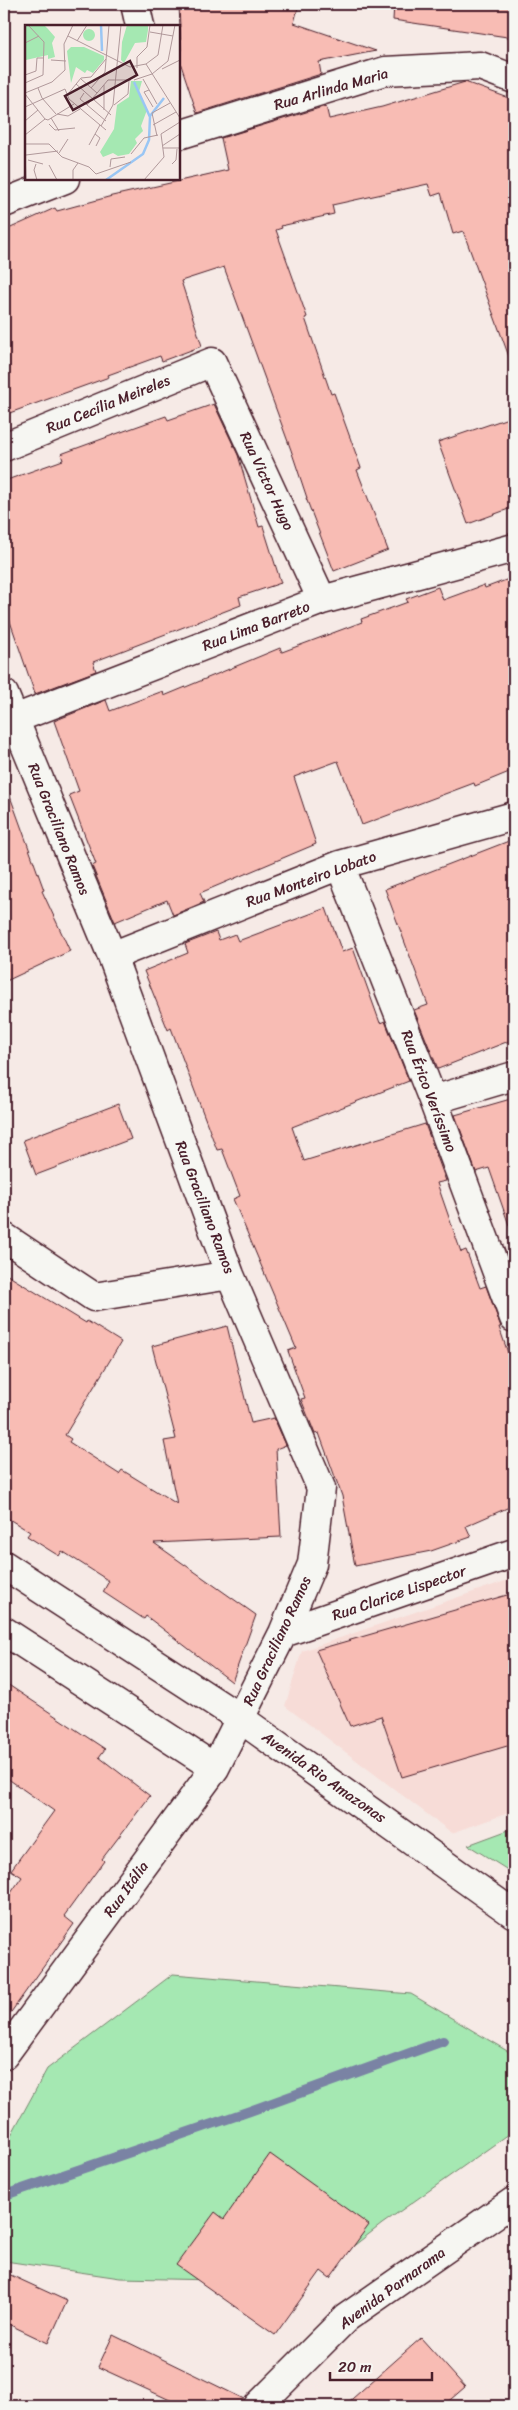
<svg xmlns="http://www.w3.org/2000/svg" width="518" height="2410" font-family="Sriracha,sans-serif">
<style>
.built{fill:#f7dcd7}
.green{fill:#a5e8b2;stroke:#78846e}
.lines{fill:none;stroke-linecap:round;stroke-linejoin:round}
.stream{stroke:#7a83a4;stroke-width:10}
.building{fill:#f8bcb4;stroke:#4a1f2b}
.minor-casing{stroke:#4a1f2b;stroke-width:31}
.tertiary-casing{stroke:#4a1f2b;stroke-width:31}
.minor{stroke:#f6f6f2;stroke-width:28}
.tertiary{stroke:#f6f6f2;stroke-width:28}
.labels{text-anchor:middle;stroke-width:4;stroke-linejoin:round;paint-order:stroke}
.street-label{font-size:15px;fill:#4a1f2b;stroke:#f6f6f2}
.inset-river{fill:none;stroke:#9ac6f4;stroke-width:2.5}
.inset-road{fill:none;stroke:#b1999b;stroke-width:1}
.view{fill:#4a1f2b;fill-opacity:0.15;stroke:#4a1f2b;stroke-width:2.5}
.inset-edge{fill:none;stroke:#4a1f2b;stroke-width:2.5}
</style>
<rect width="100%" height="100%" fill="#f6eae6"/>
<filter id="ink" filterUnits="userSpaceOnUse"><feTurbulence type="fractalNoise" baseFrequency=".02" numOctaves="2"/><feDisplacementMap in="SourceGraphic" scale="10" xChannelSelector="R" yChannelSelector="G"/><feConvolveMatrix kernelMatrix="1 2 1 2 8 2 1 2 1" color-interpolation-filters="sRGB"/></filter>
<g filter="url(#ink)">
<path class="built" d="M514 1578V1811L452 1833 285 1706 302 1651Z"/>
<path class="green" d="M514 1828V1874L468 1845Z
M173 1974 411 1994 514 2055V2084L509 2134 382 2224 307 2282 120 2278 5 2261 4 2148 47 2069Z"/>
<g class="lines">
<path class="stream" d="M5 2195 250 2111 443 2041"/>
</g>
<path class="building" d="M179 4H299L294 23 376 51 319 62 321 74 197 113 179 59V53L181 52Z
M394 4H514V38L393 20Z
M465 82 514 100V361L511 362 463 231 453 234 441 193 432 196 428 184 332 205 334 214 281 226 282 228 276 230 307 317 305 318 331 394 334 393 361 468 357 470 388 550 334 571 306 498H307L291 450 224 267 181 281 202 346 162 361 160 356 108 375 109 377 4 415V231L55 208 57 211 112 196 228 170 221 138 326 106 329 119 382 107Z
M214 404 238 455 259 527 263 526 281 583 239 597 241 605 93 662 96 671 35 694 4 604V481L63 460 61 454 113 435 166 416 168 420Z
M514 416V507L468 524 438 442Z
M514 577V770L475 786 474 783 362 825 338 761 294 777 316 844 200 893 204 902 173 915 167 900 115 922 92 866 96 864 69 795 79 791 54 721 106 700 110 711 163 691 164 696 280 648 282 652 362 622 361 619 408 602 406 599 438 587 443 600 484 585 485 588Z
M4 788H7L44 890 42 891 70 951 4 982Z
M514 839V1039L438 1069 414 1010 428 1005 385 889Z
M326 908 342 952 353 948 380 1023 385 1021 409 1081 292 1127 304 1161 425 1124 446 1181 437 1183 461 1252 466 1250 480 1288 486 1286 501 1327H499L514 1370V1505L466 1526 471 1537 431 1551 355 1566 342 1496 319 1433 315 1434 301 1399 305 1398 288 1351 296 1348 233 1199 240 1196 222 1149 217 1150 171 1028 168 1030 144 971 188 953 185 944 216 932 219 940 235 934 238 941Z
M514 1098V1228H510L489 1168 476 1172 455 1115Z
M118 1104 131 1139 36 1175 23 1140Z
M4 1273 86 1323 87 1321 121 1342 65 1435 71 1439 69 1442 119 1474 122 1470 177 1504 164 1441 176 1439 152 1346 227 1326 251 1423 274 1418 286 1445 276 1449 281 1537 154 1543 256 1615 232 1682 146 1616 144 1619 103 1592 109 1581 62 1551 59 1556 27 1536 30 1532 4 1516Z
M514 1593V1744L402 1777 381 1716 350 1726 316 1650Z
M4 1682 105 1749 99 1757 150 1796 102 1859 104 1861 64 1916 74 1924 4 2022V1903L22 1877 11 1870 54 1811 4 1776Z
M270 2154 369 2225 330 2278 321 2271 275 2335 176 2265 215 2212 224 2219Z
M4 2272 67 2301 48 2343 4 2322Z
M113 2335 244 2399 243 2406H183L98 2367Z
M421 2338 465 2387 443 2406H344Z"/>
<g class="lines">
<g class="minor-casing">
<path id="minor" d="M135 4 140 26
M179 135 385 71 480 66 514 79
M4 203 65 179
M4 447 212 362 322 600
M4 694 112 956 230 1275 321 1488 312 1564 283 1633 215 1768 4 2055
M4 723 322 600 514 548
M340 865 433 1100 514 1318
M112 956 340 865 514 816
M433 1100 514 1076
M4 1237 94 1297 230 1275
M4 1565 241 1719 514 1914
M4 1631 215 1768
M283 1633 514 1553"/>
</g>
<g class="tertiary-casing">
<path id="tertiary" d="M258 2406 346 2318 514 2201"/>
</g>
<use href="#minor" class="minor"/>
<use href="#tertiary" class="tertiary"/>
</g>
</g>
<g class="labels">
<g class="street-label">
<text transform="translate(331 89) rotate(-16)" y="5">Rua Arlinda Maria</text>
<text transform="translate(108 404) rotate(-22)" y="5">Rua Cecília Meireles</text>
<text transform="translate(267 481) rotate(65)" y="5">Rua Victor Hugo</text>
<text transform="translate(256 626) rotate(-21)" y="5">Rua Lima Barreto</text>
<text transform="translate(59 829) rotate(68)" y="5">Rua Graciliano Ramos</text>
<text transform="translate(311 879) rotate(-20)" y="5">Rua Monteiro Lobato</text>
<text transform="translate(429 1091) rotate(69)" y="5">Rua Érico Veríssimo</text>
<text transform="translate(205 1207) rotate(69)" y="5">Rua Graciliano Ramos</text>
<text transform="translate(399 1593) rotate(-19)" y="5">Rua Clarice Lispector</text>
<text transform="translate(277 1641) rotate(-65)" y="5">Rua Graciliano Ramos</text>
<text transform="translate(324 1777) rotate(35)" y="5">Avenida Rio Amazonas</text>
<text transform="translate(126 1889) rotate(-54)" y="5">Rua Itália</text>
<text transform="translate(392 2288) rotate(-36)" y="5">Avenida Parnarama</text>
</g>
</g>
<g transform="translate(25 25)">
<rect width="155" height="155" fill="#f6eae6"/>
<path d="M0 0H19L23 4 30 12 27 18 30 32 23 34V30L1 35 0 40ZM102 0H123V5L121 17 110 18 99 38 96 35 97 17ZM58 10a6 6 0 1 1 12 0a6 6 0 1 1-12 0ZM46 22H59L79 31V35L68 48 62 45 60 48 51 42 46 58 42 26ZM106 56H117L114 67 122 85 116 101 118 106 110 114 112 118 104 129 93 131 88 128 78 132 75 127 89 104 92 80 104 72Z" fill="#a5e8b2"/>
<path class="inset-river" d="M76 0 77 26M125 91 139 73M81 155 118 129 124 115 125 92 109 57"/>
<path class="inset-road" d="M138 0 133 30 121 39 155 93M125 7 148 11M43 11 105 42 121 39M52 16 62 0M0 18 14 11M26 35 41 36M112 43V32L122 22 125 0M137 44 155 35M0 50 11 46 12 33H18M56 54 72 68M118 54 132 79M109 55 127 49 143 36 150 0M0 58 18 50 19 17 3 0M51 59 86 90M79 60V85M13 63 17 73 31 89M66 63 80 47 84 0M124 65 119 67 128 82M0 68 27 57 40 45 39 19 48 0M59 68 55 74 81 96M0 69 20 94M43 69 56 53 66 52 81 34M62 80 83 55H106M89 80 103 69 104 55M0 82 40 64 44 74 81 105M32 89 43 91 55 84M26 93 34 106M20 94 23 95 49 79M0 96 13 85M24 99 30 105 50 103M128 100 151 87M76 101 88 80 96 0M70 109 75 113 71 121M0 110 20 94M132 111 127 88 145 78M0 119H24L37 132 64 142 71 149 106 137M64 120 75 100M137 121 155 109M138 123H155M0 125 1 155M34 128 43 114M106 129 119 113 133 110M1 130 33 126M3 135 18 139M11 139 9 145 12 155M147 139 151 135 152 124M24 140 32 155M85 142 86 134 100 132M48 155V145L53 138M119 155 139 132 136 109 155 97"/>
<path class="view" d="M105 36 112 50 48 85 40 71Z"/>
<rect width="155" height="155" class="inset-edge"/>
</g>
<rect width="518" height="2410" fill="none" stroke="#f6f6f2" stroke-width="20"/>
<rect x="10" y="10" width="498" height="2390" fill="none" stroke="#4a1f2b" stroke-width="2" filter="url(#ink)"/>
<path d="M330 2372v8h102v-8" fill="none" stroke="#4a1f2b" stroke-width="2.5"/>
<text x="338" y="2372" font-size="15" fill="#4a1f2b" stroke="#f6f6f2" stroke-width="4" paint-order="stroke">20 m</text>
</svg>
